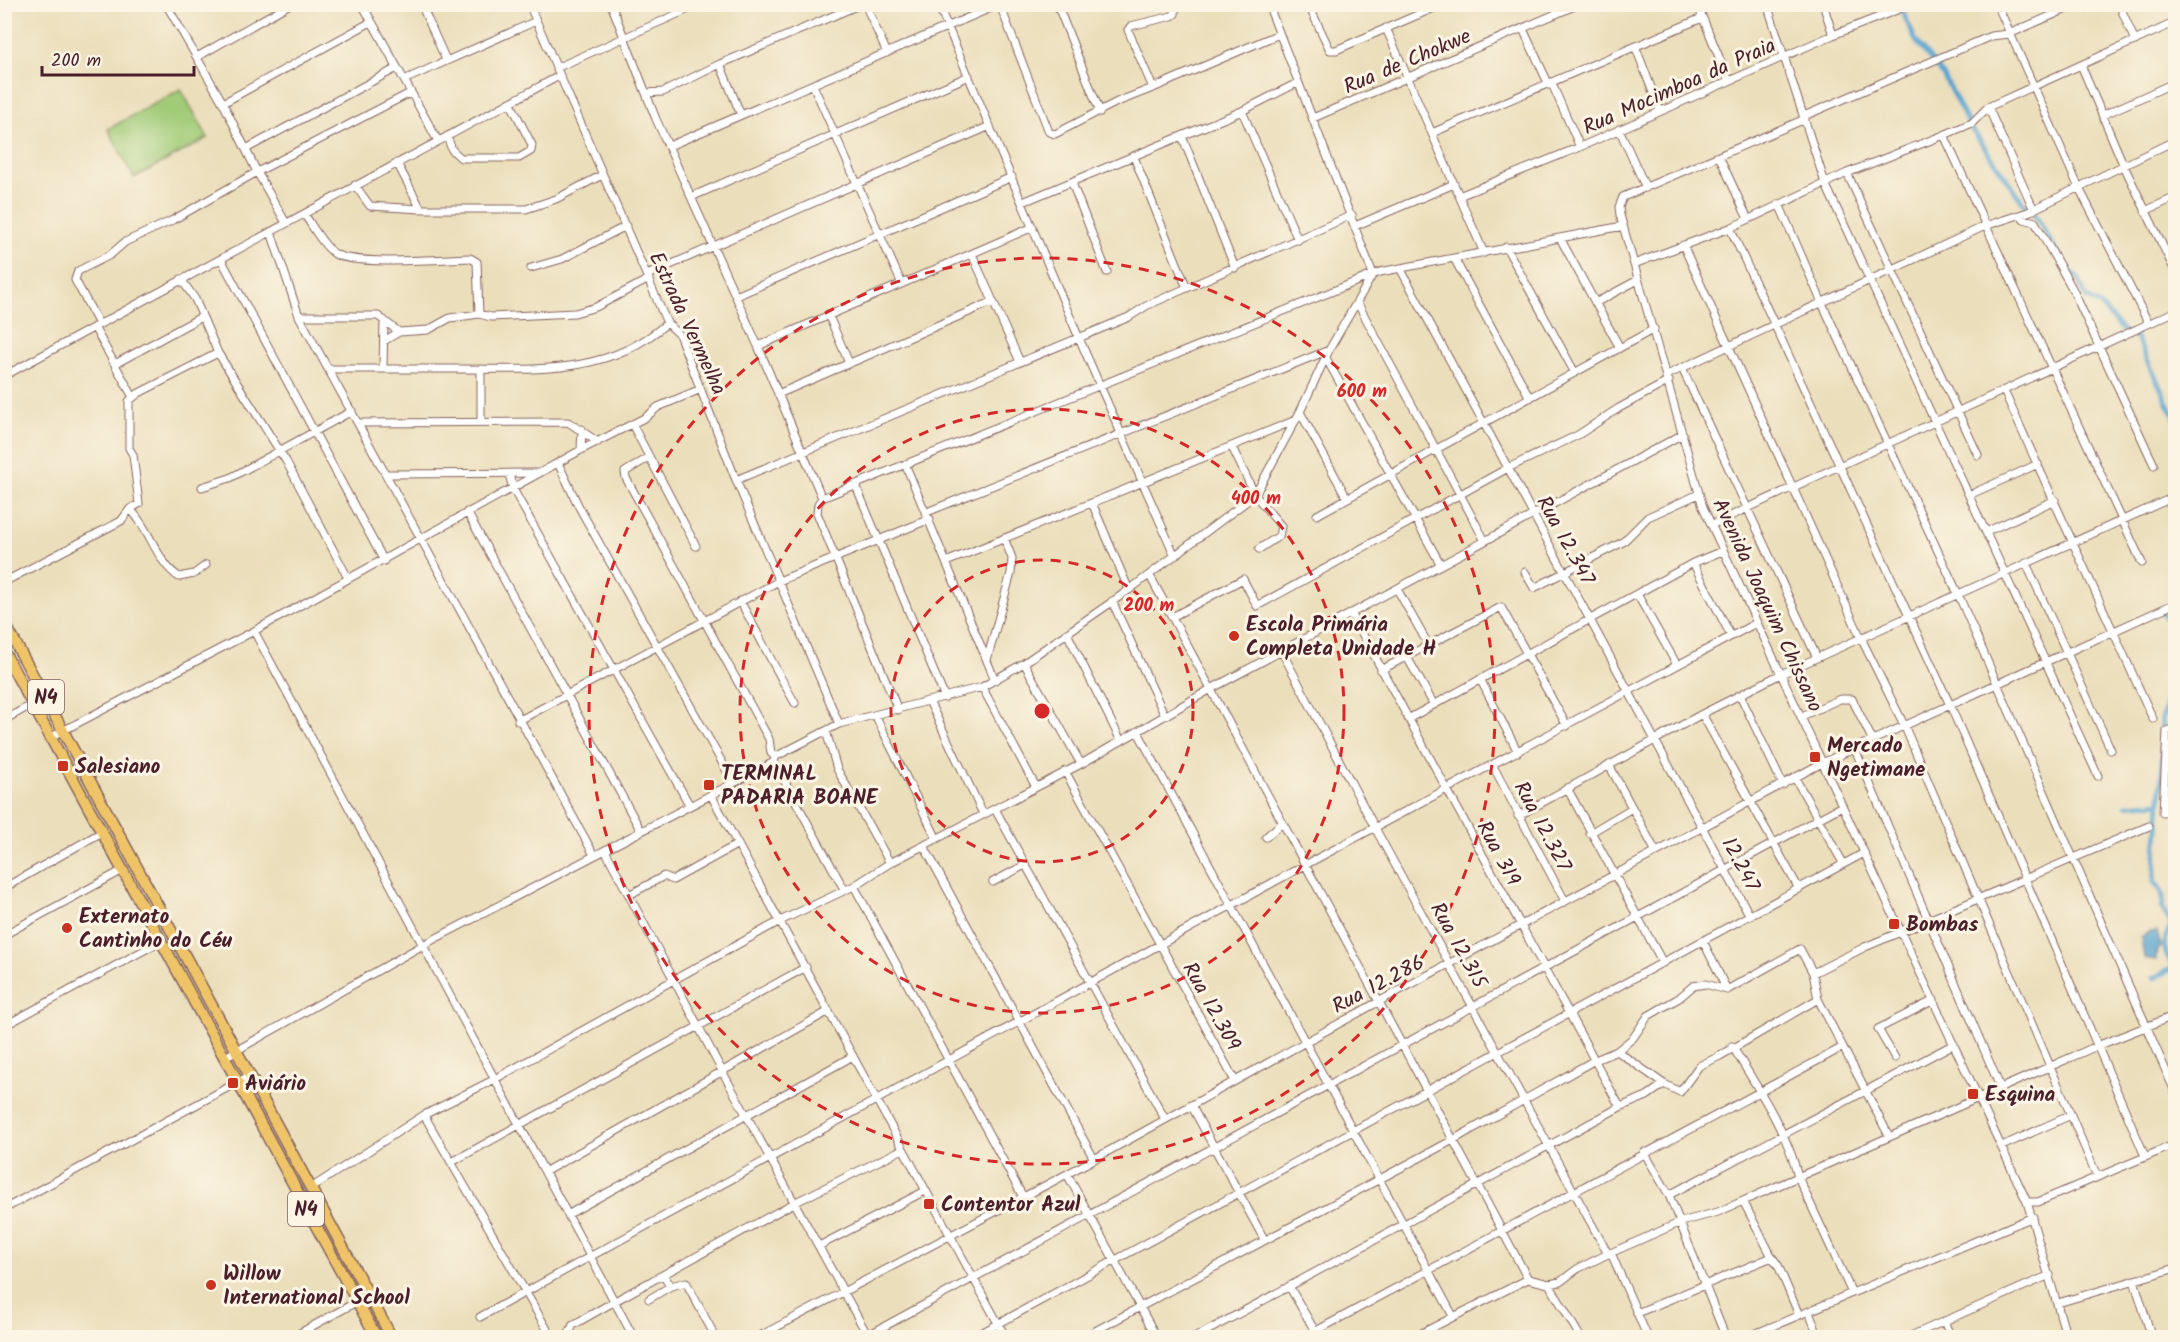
<svg xmlns="http://www.w3.org/2000/svg" width="2180" height="1342" font-family="Kalam,sans-serif">
<style>
.green{fill:#a0cb77;stroke:#757551;stroke-width:1.5}
.water{fill:#56a2ce;stroke:#50607c;stroke-width:1.5}
.lines{fill:none;stroke-linecap:round;stroke-linejoin:round}
.canal{stroke:#56a2ce;stroke-width:5}
.minor-casing{stroke:#82625d;stroke-width:9}
.highway-casing{stroke:#82625d;stroke-width:13}
.minor{stroke:#fff;stroke-width:7}
.highway{stroke:#efc469;stroke-width:10}
.ring{fill:none;stroke:#d62828;stroke-width:3;stroke-dasharray:10 8}
.poi-dot{fill:#c8321e;stroke:#fcf5e5;stroke-width:2}
.labels{text-anchor:middle;stroke-width:6;stroke-linejoin:round;paint-order:stroke}
.shield{fill:#fcf5e5;stroke:#7f5f63;stroke-width:1.5}
.shield-label{font-size:20px;font-weight:bold;fill:#4a1f2b}
.street-label{font-size:21px;fill:#4a1f2b;stroke:#fcf5e5}
.poi-label{font-size:21px;font-weight:bold;fill:#4a1f2b;stroke:#fcf5e5;text-anchor:start}
.centre{fill:#d62828;stroke:#fcf5e5;stroke-width:3}
.ring-label{font-size:18px;text-anchor:middle;font-weight:bold;fill:#d62828;stroke:#fcf5e5;stroke-width:6;stroke-linejoin:round;paint-order:stroke}
</style>
<rect width="100%" height="100%" fill="#fcf5e5"/>
<filter id="ink" filterUnits="userSpaceOnUse"><feTurbulence type="fractalNoise" baseFrequency=".0167" numOctaves="2"/><feDisplacementMap in="SourceGraphic" scale="12" xChannelSelector="R" yChannelSelector="G"/><feConvolveMatrix kernelMatrix="1 2 1 2 8 2 1 2 1" color-interpolation-filters="sRGB"/></filter>
<filter id="wash" filterUnits="userSpaceOnUse"><feTurbulence type="fractalNoise" baseFrequency=".008" numOctaves="4" result="noise"/><feDisplacementMap in="SourceGraphic" scale="24" xChannelSelector="R" yChannelSelector="G"/><feGaussianBlur stdDeviation="1.35" result="paint"/><feColorMatrix in="noise" values="0 0 0 0 0 0 0 0 0 0 0 0 0 0 0 0 0 1.4 0 .05"/><feComposite in="paint" operator="in"/></filter>
<g filter="url(#wash)">
<rect width="100%" height="100%" fill="#ebdebb"/>
<path class="green" d="M181 89 208 138 134 178 108 129Z"/>
<path class="water" d="M2157 931 2161 946 2157 950 2156 960 2144 958 2141 938 2149 932Z"/>
<g class="lines">
<path class="canal" d="M1899 4 1916 41 1943 75 1969 125 2026 207 2032 210 2064 263 2079 280 2086 297 2102 307 2125 333
M2129 334 2135 335 2176 420
M2163 613 2176 637
M2176 660 2162 720V775L2154 882C2162 889 2165 898 2162 908L2172 925C2162 941 2161 953 2176 967
M2126 805 2160 802
M2154 978 2175 967"/>
</g>
</g>
<g filter="url(#ink)">
<g class="lines">
<g class="minor-casing">
<path id="minor" d="M166 4 223 103 257 172 286 223
M362 4 438 141
M421 4 446 60
M529 4 667 323 679 334 736 480 839 724
M611 4 656 119 758 346 822 498
M865 4 887 53
M938 4 1079 338 1175 556
M1057 4 1100 112
M1175 4V14L1172 16 1131 26 1128 30 1153 88 1279 34
M1268 4 1373 274
M1308 4 1330 50H1336L1443 4
M1697 4 1729 81
M1767 4 1825 183 2098 776
M1823 4 1833 35
M1997 4 2078 186 2148 322
M2119 4 2135 41
M1000 5 1049 132 1055 134 1117 102 1153 88
M1386 28 1484 253
M1523 29 1549 85
M1636 48 1660 111
M197 57 290 4
M720 64 741 115
M2081 65 2123 164 2176 273
M556 68 700 4
M404 80 536 21
M1552 84 1580 147
M813 85 901 282
M646 93 663 92 720 64 861 4
M223 103 371 22
M1988 107 2034 210
M1242 111 1298 240
M2103 115 2176 82
M1804 116 1991 36 2009 34 2078 4
M1313 118 1579 4
M1805 119 1623 197 1619 207 1620 215 1703 507 2027 1202 2067 1338
M1619 129 1646 188
M1432 133 1702 18
M1944 135 2142 563
M447 136 452 150 461 158H519L531 151 532 145 510 102
M1182 136 1235 268
M669 146 1000 4
M246 149 397 68
M1719 156 1748 219
M1134 157 1187 288
M397 163 421 209H526L556 199 602 175
M1847 173 1978 455
M1072 183 1107 272
M355 185 370 206 421 209
M1459 196 1580 147 1833 35 1912 4
M691 197 969 76
M1023 202 1242 111 1297 83
M1779 204 1822 303 1958 594 2176 1094
M2145 211 2176 197
M304 214C312 225 323 246 335 254 356 266 443 259 470 258L477 262 479 314
M2021 215 2024 219 2035 222 2072 288 2154 465
M1355 226 1454 184
M1730 228 1950 705 2145 1156
M271 232 299 316 594 855
M1560 238 1620 348
M1683 245 1861 638 1904 725 2097 1176
M1506 247 1575 373
M972 254 1020 362
M221 259 384 561
M1455 260 1530 398
M1634 264 1730 228 1847 173 1944 135 1972 123 1988 107 2176 22
M531 268 562 259 626 226
M1400 268 1750 916
M647 275 990 126
M181 279 195 299 218 353 286 461 348 578
M736 296 1012 177
M1357 302 1485 541
M1595 303 1638 280
M828 314 849 363
M299 316H378L399 332 428 330 450 318 479 314 491 317 575 313 596 307 649 279
M99 324 75 280 78 271 110 255 125 242 171 221 257 172 410 93
M94 327 133 397
M384 341 399 332
M758 346 1033 227
M1326 358 1441 565
M115 364 201 317
M1682 368 1817 658
M328 369C372 369 417 369 462 369 535 369 608 376 667 323
M383 369 384 320
M1667 375 1985 226 2028 212 2176 140
M4 376 559 76
M2004 391 2153 719
M778 394 992 302
M1300 412 1347 498
M481 422V369
M359 423 568 422 598 442
M632 424 696 546
M1232 447 1255 495 1281 526 1279 536 1259 549
M581 450 582 429
M648 458 625 472 626 478 769 739 771 753 775 757
M558 463 579 507 733 782
M906 466 995 680
M387 474 537 473
M509 474 513 489 690 806
M736 480 1129 317 1146 306 1352 215
M856 486 945 698
M202 487 230 478 352 411
M1969 495 2038 464
M1092 503 1129 590
M130 509C150 528 156 562 179 577L194 574 206 565
M467 512 641 831
M927 512 1329 350
M1317 515 1654 329
M1711 525 2176 311
M1986 532 2055 500
M946 562 1296 420
M1693 563 1731 636
M2026 563 2111 750
M1525 572 1534 588 1623 542 1648 517 1699 494
M1150 576 1528 1279
M4 582 121 521 130 509 139 504 133 455 129 448V401L139 393 218 353
M1397 589 1429 646
M1637 594 1677 665
M740 601C759 635 775 669 795 703
M1112 601 1165 716
M1351 613 1620 1107
M1172 617 1243 579 1257 606 1508 468 1578 435 1619 408 1669 381
M254 631 634 1338
M1067 633 1121 741
M1282 652 1375 828 1608 1254
M1407 657 1434 705
M987 660 1011 573 1012 558 1004 538
M1024 663 1081 764
M1381 670 1501 607 1567 726
M1480 679 1518 752
M982 687 1036 787
M1740 695 1783 785
M930 703 983 814
M898 710 817 513 818 504 822 498 1380 272 1623 226
M1702 714 1799 889
M875 715 937 839
M1802 716 1840 699H1852L1872 739
M1408 719 1693 563 1722 551
M4 720 33 704
M518 721 779 581 930 519
M2176 727 2167 731 2163 813 2176 807
M826 731 837 769 890 863
M1138 732 1453 1316
M51 737 254 631 581 450 646 417 658 407 701 389
M1854 747 2001 1089
M774 762 844 889
M1609 765 1656 852
M1493 766 1565 901
M1065 771 1235 1081
M1795 778 1843 863
M1567 788 1663 963
M711 795 1006 1338
M995 809 1165 1119
M1518 816 1702 714 1781 674 2176 496
M1590 833 1632 808
M1266 837 1281 824
M924 846 1094 1159
M605 850 722 1071 869 1338
M993 882 1025 865
M854 886 1023 1197
M4 888 102 832
M629 895 664 876 673 880 738 844
M4 935 123 870
M1703 941 1727 990
M4 1026 161 941
M1732 1046C1755 1083 1789 1135 1798 1177L1852 1293
M1617 1051 1664 1084
M225 1057 423 945 774 762 775 757 839 724 982 687 1024 663 1129 590 1255 495 1300 412 1329 350 1373 274
M1895 1058 1878 1029 1934 1000
M1191 1105 1264 1239
M424 1115 552 1338
M1889 1136 1818 999 1813 973 1865 947 2149 826
M2002 1146 2071 1115
M1644 1152 1669 1195 1726 1338
M452 1162 806 967
M546 1171 829 1011
M1067 1174 1157 1338
M311 1188 424 1115 495 1079 780 921 854 886 890 863 1081 764 1211 689 1683 434
M1669 1195 1954 1044
M1743 1201 1772 1257 1778 1265 1799 1315
M2027 1202H2038L2176 1144
M4 1209 249 1076
M569 1214 853 1056
M819 1246 925 1191
M1611 1253 1648 1338
M663 1275 671 1286 686 1282 716 1338
M2134 1280 2152 1338
M1549 1284 1581 1338
M1289 1286 1315 1331
M649 1299 671 1286
M2058 1303 2176 1268
M1809 1312 1819 1338
M1637 1313 1772 1257
M480 1317 1305 865 1756 623
M1944 1321 1951 1338
M291 1338 358 1301
M567 1338 573 1325 615 1301 794 1203 903 1149
M756 1338 1067 1174 1378 1002 1822 763 2176 603
M863 1338 1842 806
M972 1338 1864 853
M1082 1338 1453 1140 1593 1061 1617 1051 1633 1038 1648 1016 1679 998 1693 986 1705 984 1727 990 1800 949 1813 973
M1194 1338 1620 1107 1647 1096 1664 1084 1680 1092 1699 1066 1720 1056 1818 999
M1303 1338 1843 1047
M1412 1338 1528 1279 1549 1284 1560 1282 1577 1269 1608 1254 1681 1222 1718 1212 2097 1046 2176 1015
M1745 1338 2033 1217
M1906 1338 2050 1275"/>
</g>
<g class="highway-casing">
<path id="highway" d="M4 622 392 1338
M4 652 377 1338"/>
</g>
<use href="#minor" class="minor"/>
<use href="#highway" class="highway"/>
</g>
</g>
<g class="ring">
<circle cx="1042" cy="711" r="151"/>
<circle cx="1042" cy="711" r="302"/>
<circle cx="1042" cy="711" r="453"/>
</g>
<g class="poi-dot">
<circle cx="1234" cy="636" r="6"/>
<rect x="1809" y="751" width="12" height="12" rx="3"/>
<rect x="57" y="760" width="12" height="12" rx="3"/>
<rect x="703" y="779" width="12" height="12" rx="3"/>
<rect x="1888" y="918" width="12" height="12" rx="3"/>
<circle cx="67" cy="928" r="6"/>
<rect x="227" y="1077" width="12" height="12" rx="3"/>
<rect x="1967" y="1088" width="12" height="12" rx="3"/>
<rect x="923" y="1198" width="12" height="12" rx="3"/>
<circle cx="211" cy="1285" r="6"/>
</g>
<g class="labels">
<g class="shield">
<rect x="28" y="680" width="36" height="34" rx="4.5"/>
<rect x="288" y="1192" width="36" height="34" rx="4.5"/>
</g>
<g class="shield-label">
<text x="46" y="704">N4</text>
<text x="306" y="1216">N4</text>
</g>
<g class="street-label">
<text transform="translate(1407 61) rotate(-23)" y="7">Rua de Chokwe</text>
<text transform="translate(1679 86) rotate(-24)" y="7">Rua Mocimboa da Praia</text>
<text transform="translate(688 323) rotate(65)" y="7">Estrada Vermelha</text>
<text transform="translate(1566 540) rotate(61)" y="7">Rua 12.347</text>
<text transform="translate(1768 605) rotate(65)" y="7">Avenida Joaquim Chissano</text>
<text transform="translate(1543 826) rotate(62)" y="7">Rua 12.327</text>
<text transform="translate(1499 853) rotate(62)" y="7">Rua 319</text>
<text transform="translate(1741 864) rotate(62)" y="7">12.247</text>
<text transform="translate(1459 945) rotate(61)" y="7">Rua 12.315</text>
<text transform="translate(1378 984) rotate(-28)" y="7">Rua 12.286</text>
<text transform="translate(1212 1006) rotate(61)" y="7">Rua 12.309</text>
</g>
<g class="poi-label">
<text x="1246" y="631">Escola Primária<tspan x="1246" dy="24">Completa Unidade H</tspan></text>
<text x="1827" y="752">Mercado<tspan x="1827" dy="24">Ngetimane</tspan></text>
<text x="75" y="773">Salesiano</text>
<text x="721" y="780">TERMINAL<tspan x="721" dy="24">PADARIA BOANE</tspan></text>
<text x="79" y="923">Externato<tspan x="79" dy="24">Cantinho do Céu</tspan></text>
<text x="1906" y="931">Bombas</text>
<text x="245" y="1090">Aviário</text>
<text x="1985" y="1101">Esquina</text>
<text x="941" y="1211">Contentor Azul</text>
<text x="223" y="1280">Willow<tspan x="223" dy="24">International School</tspan></text>
</g>
</g>
<circle cx="1042" cy="711" r="9" class="centre"/>
<g class="ring-label">
<text x="1362" y="397">600 m</text>
<text x="1256" y="504">400 m</text>
<text x="1149" y="611">200 m</text>
</g>
<rect width="2180" height="1342" fill="none" stroke="#fcf5e5" stroke-width="24"/>
<path d="M42 66v9h152v-9" fill="none" stroke="#4a1f2b" stroke-width="3"/>
<text x="51" y="66" font-size="18" fill="#4a1f2b" stroke="#fcf5e5" stroke-width="4.5" paint-order="stroke">200 m</text>
</svg>
